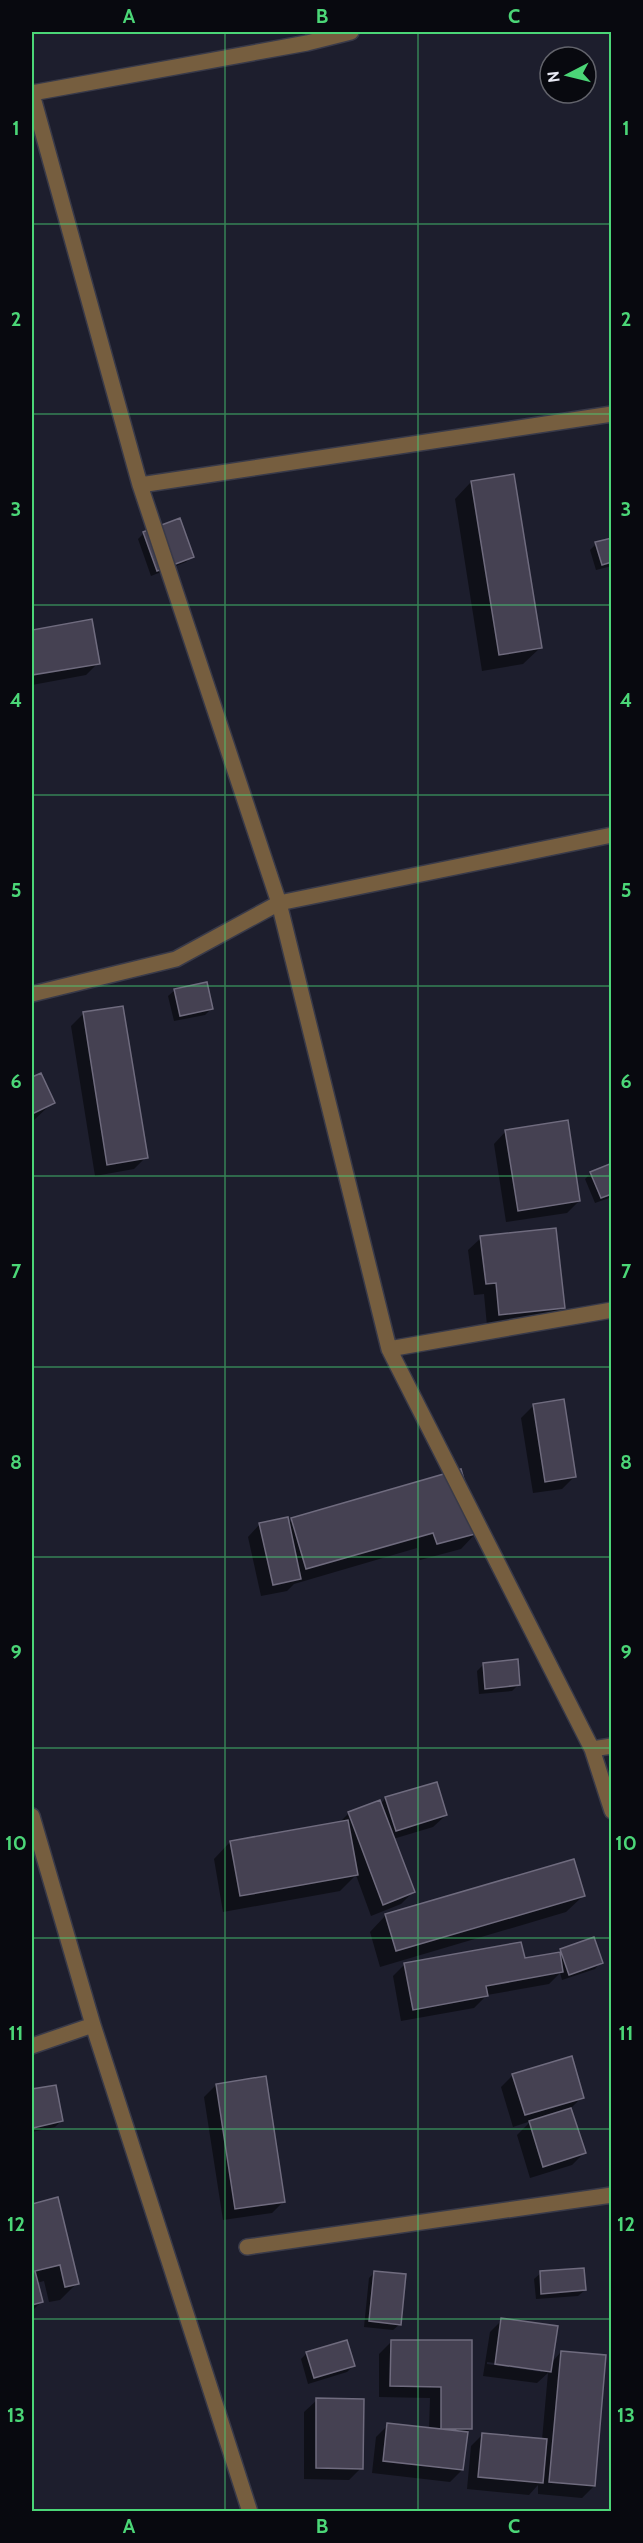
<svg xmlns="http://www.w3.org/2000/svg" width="643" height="2543" font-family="Cabin,sans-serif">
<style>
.shadow{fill:#0007;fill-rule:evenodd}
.building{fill:#454152;stroke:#6f6b7e;stroke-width:1.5}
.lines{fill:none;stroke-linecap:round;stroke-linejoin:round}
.minor-casing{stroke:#393a49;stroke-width:18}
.minor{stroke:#765e3f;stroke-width:15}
.grid{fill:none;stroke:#4bd677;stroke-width:1.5;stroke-opacity:0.55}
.neatline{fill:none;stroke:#4bd677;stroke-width:2}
.grid-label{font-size:20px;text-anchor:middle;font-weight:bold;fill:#4bd677}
</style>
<rect width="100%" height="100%" fill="#1d1e2d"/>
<path class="shadow" d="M471 482 540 648 523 664 482 671 455 499Z
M144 533 192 556 186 562 151 576 138 539Z
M612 539V566L596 570 590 550 596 544Z
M91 621 98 663 86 675 32 685V631Z
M175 990 211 1009 205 1015 174 1021 168 996Z
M83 1014 146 1157 134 1169 95 1176 71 1026Z
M40 1075 53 1102 32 1122V1079Z
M506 1131 579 1201 567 1213 506 1222 494 1144Z
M612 1165V1197L595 1203 585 1179 591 1173Z
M481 1238 564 1307 551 1319 487 1326 484 1294 474 1295 468 1250Z
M533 1406 574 1477 562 1489 533 1493 521 1418Z
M292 1520 477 1532 461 1549 420 1560 417 1548 294 1584 287 1591 261 1596 248 1537 260 1524H288Z
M483 1665 519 1684 512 1691 479 1694 477 1671Z
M386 1798 446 1815 433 1827 393 1839 413 1892 401 1904 371 1916 356 1875 340 1891 223 1912 214 1859 230 1842 339 1823 349 1813 380 1804Z
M583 1896 566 1912 380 1967 370 1932 386 1915Z
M593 1939 601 1962 595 1969 562 1980 560 1973 549 1984 487 1995 474 2008 401 2021 393 1976 405 1964 524 1960 557 1954 560 1951Z
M513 2075 582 2097 570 2109 584 2153 572 2165 530 2178 517 2135 531 2121 513 2127 501 2087Z
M216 2085 284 2201 272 2213 223 2220 204 2097Z
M55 2086 61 2121 55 2127 32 2132V2091Z
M57 2199 77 2283 60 2300 49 2302 44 2281 36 2283 41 2302 32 2311V2205Z
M375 2272 400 2324 393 2330 364 2327 369 2278Z
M541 2273 585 2290 578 2296 536 2299 534 2279Z
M502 2320 551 2363 561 2352 594 2486 582 2498 538 2494V2485L529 2495 467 2489 471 2446 483 2434 542 2440 548 2373 537 2383 483 2376 490 2332ZM487 2362 542 2369V2372L487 2364Z
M391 2342H470V2429L466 2433 462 2470 450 2482 372 2473 376 2437 388 2425 429 2429 430 2398 379 2397V2354Z
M307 2353 353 2366 347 2372 308 2384 301 2359Z
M317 2400 361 2468 349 2480 304 2479V2412Z"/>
<path class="building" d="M514 474 542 648 499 655 471 481Z
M180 518 194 557 157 571 143 532Z
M612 538V562L602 565 595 542Z
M92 619 100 664 32 675V630Z
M207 982 213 1009 180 1016 174 989Z
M123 1006 148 1158 107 1165 83 1012Z
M41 1073 55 1103 32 1114V1077Z
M568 1120 580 1201 518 1211 505 1130Z
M612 1163V1194L601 1198 590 1172Z
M556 1228 565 1308 499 1315 496 1283 486 1284 480 1236Z
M564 1399 576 1477 545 1482 533 1404Z
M461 1469 479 1533 437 1544 433 1533 306 1569 291 1518Z
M288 1517 301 1579 273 1585 259 1523Z
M518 1659 520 1685 485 1689 483 1663Z
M437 1782 447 1815 396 1831 385 1797Z
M380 1800 415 1892 383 1905 348 1812Z
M348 1820 358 1875 240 1896 230 1841Z
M574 1859 585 1896 396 1951 385 1914Z
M594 1937 603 1963 569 1975 560 1949Z
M521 1942 525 1958 560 1952 563 1972 486 1986 488 1996 413 2010 404 1963Z
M572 2056 584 2098 525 2115 512 2074Z
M266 2076 285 2202 235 2209 216 2084Z
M56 2085 63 2121 33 2128 32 2089Z
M571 2108 586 2153 543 2167 529 2121Z
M58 2197 79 2284 65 2287 60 2265 35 2271 43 2302 32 2305V2204Z
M584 2268 586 2290 541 2294 540 2271Z
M374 2271 406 2274 401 2325 369 2321Z
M501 2318 558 2326 551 2372 495 2364Z
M347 2340 355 2366 314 2378 306 2352Z
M391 2340H472V2429H441V2387L390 2386Z
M561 2351 606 2355 595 2486 549 2482Z
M316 2398 364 2399 363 2469 316 2468Z
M387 2423 468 2432 463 2470 383 2461Z
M482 2433 547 2439 543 2483 478 2477Z"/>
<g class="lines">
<g class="minor-casing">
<path id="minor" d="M32 93 307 43 351 32
M32 94 140 485 279 903 389 1349 592 1749 612 1811
M140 485 612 414
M32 994 176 959 279 903 612 835
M389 1349 612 1310
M592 1749 612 1746
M32 1816 93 2025 250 2512
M32 2046 93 2025
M247 2247 612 2195"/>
</g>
<use href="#minor" class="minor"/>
</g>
<path class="grid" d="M225 32V2512M418 32V2512M32 224H612M32 414H612M32 605H612M32 795H612M32 986H612M32 1176H612M32 1367H612M32 1557H612M32 1748H612M32 1938H612M32 2129H612M32 2319H612"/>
<rect width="643" height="2543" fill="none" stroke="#08090f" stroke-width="66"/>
<g transform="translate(568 75) rotate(263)"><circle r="28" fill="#08090f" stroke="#62636b" stroke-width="1.5"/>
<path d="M0-4.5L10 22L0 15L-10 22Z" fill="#4bd677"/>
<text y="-9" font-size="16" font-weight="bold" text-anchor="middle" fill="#e8e9f4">N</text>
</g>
<rect x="33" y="33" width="577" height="2477" class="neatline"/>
<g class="grid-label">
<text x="129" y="23">A</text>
<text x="322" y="23">B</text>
<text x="514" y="23">C</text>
<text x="16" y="135">1</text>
<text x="626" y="135">1</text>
<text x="16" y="326">2</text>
<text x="626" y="326">2</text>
<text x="16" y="516">3</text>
<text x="626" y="516">3</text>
<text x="16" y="707">4</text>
<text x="626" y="707">4</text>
<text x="16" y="897">5</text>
<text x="626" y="897">5</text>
<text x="16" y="1088">6</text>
<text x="626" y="1088">6</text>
<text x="16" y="1278">7</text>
<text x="626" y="1278">7</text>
<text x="16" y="1469">8</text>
<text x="626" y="1469">8</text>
<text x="16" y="1659">9</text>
<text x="626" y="1659">9</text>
<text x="16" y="1850">10</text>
<text x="626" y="1850">10</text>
<text x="16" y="2040">11</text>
<text x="626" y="2040">11</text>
<text x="16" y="2231">12</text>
<text x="626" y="2231">12</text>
<text x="16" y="2422">13</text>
<text x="626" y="2422">13</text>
<text x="129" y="2533">A</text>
<text x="322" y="2533">B</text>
<text x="514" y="2533">C</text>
</g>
</svg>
